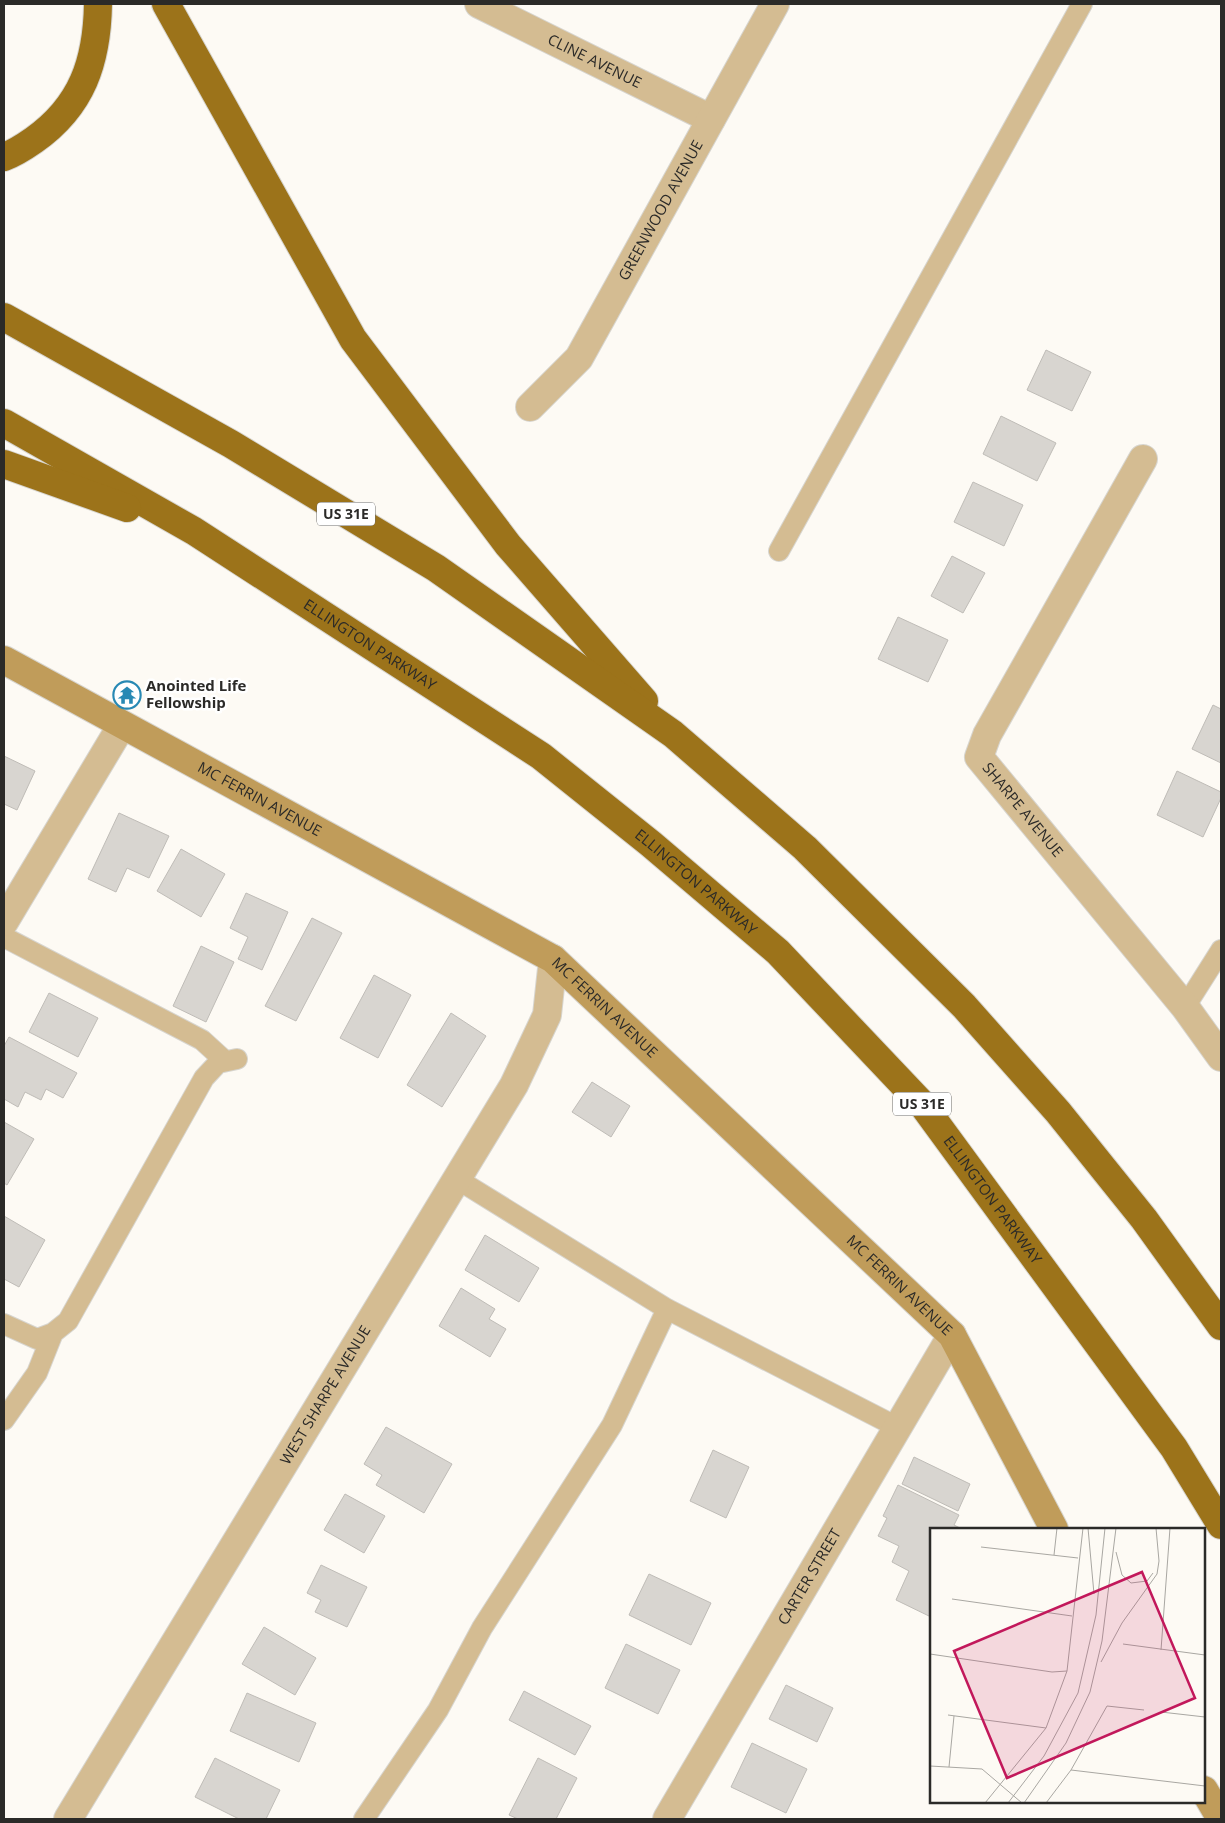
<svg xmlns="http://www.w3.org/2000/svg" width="1225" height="1823" font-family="'Open Sans',sans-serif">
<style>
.building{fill:#d8d5d0;stroke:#bfbcb7}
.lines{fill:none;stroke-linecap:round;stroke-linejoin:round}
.lane-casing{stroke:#d7d5cf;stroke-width:22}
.street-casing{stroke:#d7d5cf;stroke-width:30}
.secondary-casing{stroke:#d7d5cf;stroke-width:30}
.highway-casing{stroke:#d7d5cf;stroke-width:30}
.lane{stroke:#d4bc92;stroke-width:20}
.street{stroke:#d4bc92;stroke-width:28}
.secondary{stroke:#c09c5a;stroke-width:28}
.highway{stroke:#9c731a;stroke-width:28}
.labels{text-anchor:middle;stroke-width:5;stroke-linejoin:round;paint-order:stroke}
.shield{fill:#fff;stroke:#6b6a68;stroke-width:1}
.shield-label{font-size:14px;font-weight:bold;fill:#2b2a28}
.street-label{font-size:15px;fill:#2b2a28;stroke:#fff}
.poi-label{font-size:15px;font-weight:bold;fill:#2b2a28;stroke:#fff;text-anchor:start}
.inset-road{fill:none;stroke:#a9a7a2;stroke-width:1}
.view{fill:#c2185b;fill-opacity:0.15;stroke:#c2185b;stroke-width:2.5}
.inset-edge{fill:none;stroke:#2b2a28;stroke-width:2.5}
</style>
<rect width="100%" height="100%" fill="#fdfaf4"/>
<path class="building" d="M1046 350 1091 372 1072 411 1027 390Z
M1001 416 1056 443 1037 481 983 454Z
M973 482 1023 505 1004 546 954 522Z
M952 556 985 573 963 613 931 596Z
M898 617 948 640 928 682 878 659Z
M1213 705 1221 709V763L1192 749Z
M4 756 35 771 17 810 4 804Z
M1177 771 1221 792V798L1203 837 1157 815Z
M119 813 169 836 149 878 127 868 116 892 88 879Z
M181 849 225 874 201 917 157 891Z
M246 893 288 912 262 970 238 959 248 937 230 928Z
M312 918 342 933 296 1021 265 1006Z
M201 946 234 962 206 1022 173 1006Z
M374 975 411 995 378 1058 340 1038Z
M49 993 98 1018 78 1057 29 1032Z
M451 1013 486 1036 442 1107 407 1085Z
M9 1037 77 1073 63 1098 46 1089 41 1100 25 1092 18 1107 4 1099V1046Z
M592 1082 630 1106 611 1137 572 1112Z
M4 1122 34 1139 7 1185 4 1183Z
M4 1216 45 1240 19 1287 4 1279Z
M485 1235 539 1268 519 1302 465 1270Z
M461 1288 495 1309 489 1319 506 1329 490 1357 439 1326Z
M386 1427 452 1464 424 1513 376 1485 382 1475 364 1464Z
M713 1450 749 1467 726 1518 690 1501Z
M914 1457 970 1484 958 1511 902 1484Z
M898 1485 959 1515 954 1525 962 1529H931V1617L896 1600 909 1571 892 1562 899 1546 878 1536 887 1518 883 1516Z
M345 1494 385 1516 364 1553 324 1530Z
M321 1565 367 1587 347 1627 315 1612 321 1600 307 1593Z
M649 1574 711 1603 691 1645 629 1615Z
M264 1627 316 1658 295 1695 242 1664Z
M626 1644 680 1670 658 1714 605 1688Z
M786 1685 833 1708 817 1742 769 1719Z
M524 1691 591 1726 575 1755 509 1720Z
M247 1693 316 1723 299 1762 230 1731Z
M752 1743 807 1769 786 1813 731 1787Z
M215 1758 280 1790 266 1819H239L195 1797Z
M538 1758 577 1778 556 1819H518L509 1815Z"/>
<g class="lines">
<g class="lane-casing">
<path id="lane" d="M779 551 1082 4
M4 937 202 1040 225 1061
M1185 1007 1221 950
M457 1179 667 1309 897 1427
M4 1324 37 1339 53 1333 68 1321 204 1078 218 1063 237 1059
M4 1420 37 1373 53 1333
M364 1819 438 1710 482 1628 612 1425 667 1309"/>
</g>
<g class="street-casing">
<g id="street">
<path id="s1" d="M479 4 711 119"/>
<path id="s2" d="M530 407 579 358 775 4"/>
<path id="s3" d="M1143 459 987 735 979 757 1185 1007 1221 1057"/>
<path d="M4 922 122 725"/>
<path id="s4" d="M68 1819 514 1085 547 1015 553 959"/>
<path id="s5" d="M667 1819 952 1335"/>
</g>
</g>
<g class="secondary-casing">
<g id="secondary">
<path id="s6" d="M4 660 553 959 952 1335 1054 1529"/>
<path d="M1204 1790 1221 1819"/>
</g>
</g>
<g class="highway-casing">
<g id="highway">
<path d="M166 4 353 339 508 545 644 701"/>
<path d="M4 157C15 153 24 147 34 140 82 106 97 62 98 4"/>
<path d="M4 317 231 444 436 568 673 734 805 848 964 1006 1058 1112 1144 1219 1221 1326"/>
<path id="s7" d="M4 423 194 531 541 756 651 844 778 952 922 1104 1174 1448 1221 1525"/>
<path d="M4 464 127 508"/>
</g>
</g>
<use href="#lane" class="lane"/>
<use href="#street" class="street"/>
<use href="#secondary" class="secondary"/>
<use href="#highway" class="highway"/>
</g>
<defs>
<g id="temple-ring" transform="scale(1.4375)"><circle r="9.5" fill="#fff" stroke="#2889b4" stroke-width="1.5"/><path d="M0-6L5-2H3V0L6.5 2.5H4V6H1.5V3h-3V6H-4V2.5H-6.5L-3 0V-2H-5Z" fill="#2889b4"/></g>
</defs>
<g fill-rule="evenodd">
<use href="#temple-ring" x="127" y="695"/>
</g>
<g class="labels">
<g class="shield">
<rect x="317" y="502.5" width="58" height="23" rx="4"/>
<rect x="893" y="1092.5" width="58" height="23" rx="4"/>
</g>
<g class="shield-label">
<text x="346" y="519">US 31E</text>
<text x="922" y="1109">US 31E</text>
</g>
<g class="street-label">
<text dy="5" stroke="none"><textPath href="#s1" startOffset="129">CLINE AVENUE</textPath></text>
<text dy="5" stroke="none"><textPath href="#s2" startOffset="238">GREENWOOD AVENUE</textPath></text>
<text dy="5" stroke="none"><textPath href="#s7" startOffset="428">ELLINGTON PARKWAY</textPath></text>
<text dy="5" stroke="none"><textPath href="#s6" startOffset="291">MC FERRIN AVENUE</textPath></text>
<text dy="5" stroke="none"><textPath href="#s3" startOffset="409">SHARPE AVENUE</textPath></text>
<text dy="5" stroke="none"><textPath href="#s7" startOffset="832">ELLINGTON PARKWAY</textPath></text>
<text dy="5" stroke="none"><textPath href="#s6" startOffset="696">MC FERRIN AVENUE</textPath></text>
<text dy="5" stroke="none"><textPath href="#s7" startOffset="1268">ELLINGTON PARKWAY</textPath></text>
<text dy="5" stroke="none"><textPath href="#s6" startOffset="1101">MC FERRIN AVENUE</textPath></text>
<text dy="5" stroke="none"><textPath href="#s4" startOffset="496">WEST SHARPE AVENUE</textPath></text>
<text dy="5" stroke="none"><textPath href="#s5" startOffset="281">CARTER STREET</textPath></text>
</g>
<g class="poi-label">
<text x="146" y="691">Anointed Life<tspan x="146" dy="17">Fellowship</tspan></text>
</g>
</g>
<g transform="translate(930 1528)">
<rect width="275" height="275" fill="#fdfaf4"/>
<path class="inset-road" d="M158 0 164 66M51 19 148 30M186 24 192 47 201 55 217 53 223 45M124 27 127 0M22 71 142 88M193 116 275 127M231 122 240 0M0 126 122 144 137 143M171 134 192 95 227 46 229 33 226 0M231 184 275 189M18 187 116 200M0 238 52 241 92 275M19 239 24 188M141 242 275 258M55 275 116 200 137 143 153 0M78 275 114 228 148 165 166 87 175 0M94 275 136 215 160 164 172 113 186 0M116 275 141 242 177 178 214 182"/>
<path class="view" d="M212 44 265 170 77 250 24 123Z"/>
<rect width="275" height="275" class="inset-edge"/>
</g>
<rect width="1225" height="1823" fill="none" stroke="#2b2a28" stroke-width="10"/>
</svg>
